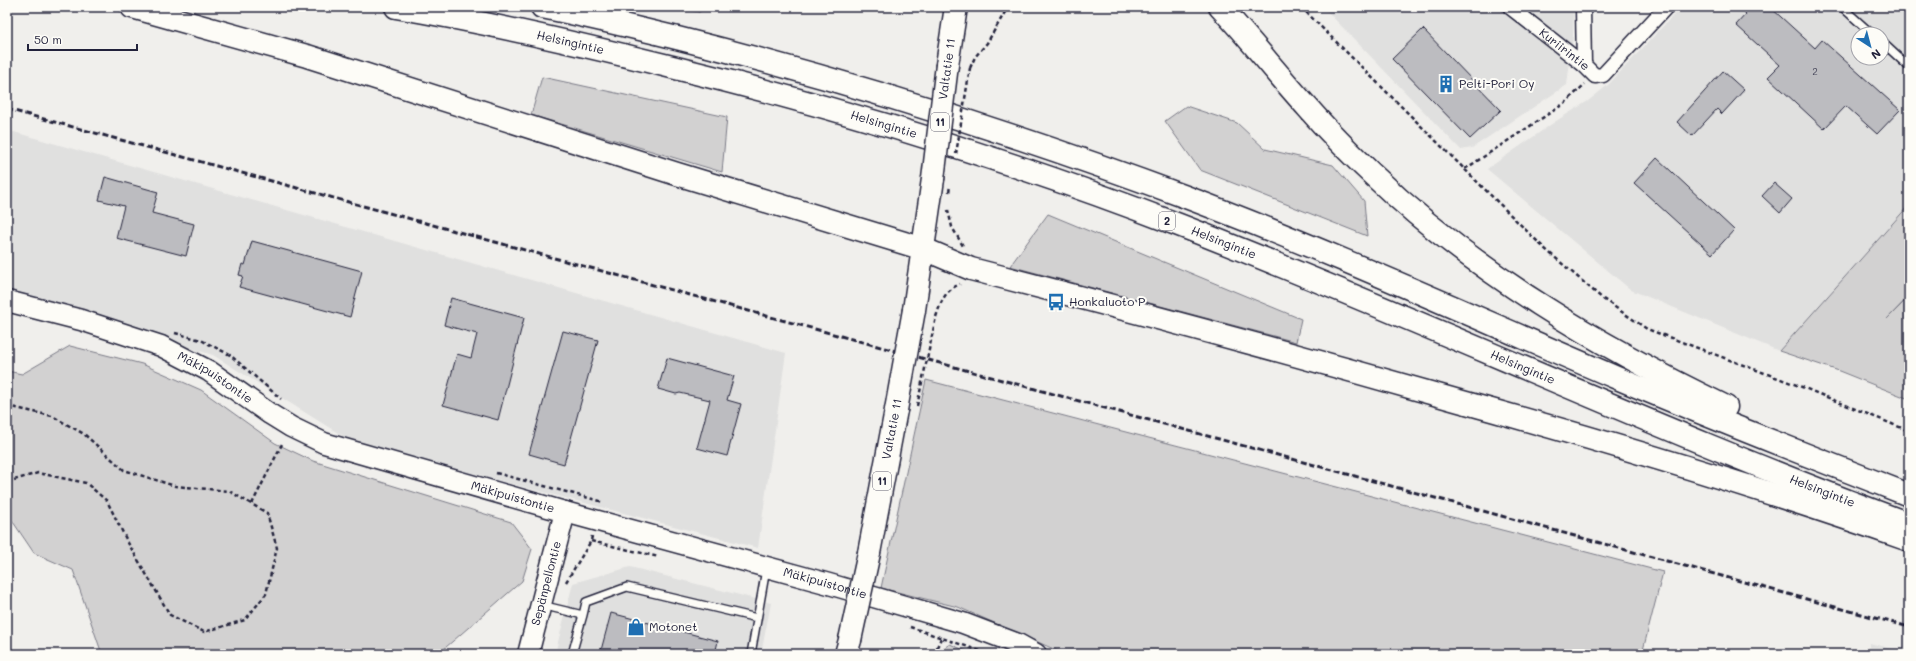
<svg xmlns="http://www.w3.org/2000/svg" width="1916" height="661" font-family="Mali,sans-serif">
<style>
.built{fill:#e0e0df;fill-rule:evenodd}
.green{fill:#d2d1d1;stroke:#7a7a86}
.building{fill:#bcbcc0;stroke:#22223b}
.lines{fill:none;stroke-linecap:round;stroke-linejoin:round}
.lane-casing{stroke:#22223b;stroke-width:10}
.street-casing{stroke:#22223b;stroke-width:17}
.secondary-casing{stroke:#22223b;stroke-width:23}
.highway-casing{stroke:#22223b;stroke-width:25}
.path{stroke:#22223b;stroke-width:2.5;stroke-dasharray:4 3;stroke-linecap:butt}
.lane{stroke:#fdfcf7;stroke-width:7}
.street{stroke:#fdfcf7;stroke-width:14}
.secondary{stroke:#fdfcf7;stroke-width:20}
.highway{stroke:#fdfcf7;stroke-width:22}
.rail{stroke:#22223b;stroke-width:3;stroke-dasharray:6 3;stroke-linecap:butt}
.highway-bridge-casing{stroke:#22223b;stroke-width:25;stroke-linecap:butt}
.path-bridge{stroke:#22223b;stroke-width:2.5;stroke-dasharray:4 3;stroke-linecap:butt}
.highway-bridge{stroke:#fdfcf7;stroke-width:22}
.labels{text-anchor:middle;stroke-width:4;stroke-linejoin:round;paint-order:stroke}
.number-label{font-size:10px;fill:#48485c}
.shield{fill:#fdfcf7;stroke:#646373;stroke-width:1}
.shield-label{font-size:11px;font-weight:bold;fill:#22223b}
.street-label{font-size:12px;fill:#22223b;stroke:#fdfcf7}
.poi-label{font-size:12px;fill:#22223b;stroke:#fdfcf7;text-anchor:start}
</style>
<rect width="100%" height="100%" fill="#f0efec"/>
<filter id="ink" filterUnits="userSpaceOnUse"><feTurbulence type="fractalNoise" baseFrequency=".025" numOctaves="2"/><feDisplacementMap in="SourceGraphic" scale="8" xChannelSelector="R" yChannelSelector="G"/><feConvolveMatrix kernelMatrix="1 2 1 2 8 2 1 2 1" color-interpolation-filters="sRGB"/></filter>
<g filter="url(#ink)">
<path class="built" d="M1323 7H1573V37L1567 85 1472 148 1461 150Z
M1681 7H1909V205L1779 351 1631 290 1487 169 1556 121 1588 101 1608 85ZM1858 34H1882V58H1858Z
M7 130 786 353 758 548 354 443 213 355 53 306 7 294Z
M630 567 771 603 761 654H555L573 583Z
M1870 643 1909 654H1867Z"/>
<path class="green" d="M674 7H707L699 12Z
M542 77 727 117 722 172 531 115Z
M1186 106 1237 123 1265 149 1333 165 1364 201 1367 236 1200 170 1165 121Z
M1909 205V296L1887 319 1909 297V399L1839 371 1779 351Z
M1048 214 1301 319 1296 342 1010 266Z
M70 346 142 364 201 390 275 443 313 461 511 522 532 549 522 581 438 654H102L73 570 34 553 7 513V371L22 374Z
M926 380 1663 572 1642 654H1065L958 607 881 588Z
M950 644 973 654H939L942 649Z"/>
<path class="building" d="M1739 7H1770L1815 48 1822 40 1900 110 1877 134 1846 106 1824 129 1768 77 1780 65 1736 25 1746 14Z
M1423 29 1501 110 1470 139 1392 59Z
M1723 71 1744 90 1722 114 1717 109 1692 136 1677 122Z
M1657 158 1734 230 1712 254 1634 183Z
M105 177 158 192 152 213 194 224 186 256 116 238 124 206 99 200Z
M1774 183 1792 199 1780 213 1762 196Z
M252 241 362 271 350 317 239 287 243 276 239 275 242 264 245 265Z
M451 298 524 318 498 420 443 405 457 354 471 358 477 334 444 325Z
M563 331 598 340 564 464 529 454Z
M667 358 734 376 727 400 741 404 727 456 697 448 710 400 680 393 676 394 658 389Z
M611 613 718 641 715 654H600Z"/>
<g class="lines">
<g class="lane-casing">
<path id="lane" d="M1842 7 1872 34
M1882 42 1909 67
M541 605 583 615 586 602 627 587 757 618
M572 654 583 615
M751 654 766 569"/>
</g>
<g class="street-casing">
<g id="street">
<path id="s1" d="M1510 7 1584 65 1595 76 1603 75 1666 7"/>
<path d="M1583 7 1584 65"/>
</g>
</g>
<g class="secondary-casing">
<g id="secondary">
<path id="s2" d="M7 301 81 320 161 346 209 371 270 414 291 427 324 443 565 512 829 584 963 623 1018 644 1036 654"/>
<path id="s3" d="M528 654 565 512"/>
</g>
</g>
<g class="highway-casing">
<g id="highway">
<path d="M132 7 307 56 677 174 924 249 971 269C1135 311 1297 355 1459 401 1611 443 1761 488 1909 540"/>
<path id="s4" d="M396 7C489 23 580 44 672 67 844 109 1013 161 1179 225 1424 320 1662 433 1909 524"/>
<path d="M542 7C587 16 632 27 677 38 850 81 1019 135 1186 197 1332 252 1474 317 1617 378 1714 419 1811 457 1909 495"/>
<path d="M1220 7C1250 39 1278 75 1308 108 1328 131 1350 153 1372 174 1474 272 1599 346 1726 407"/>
<path d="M947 65 956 7"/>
<path d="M914 310 933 179"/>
<path d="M869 553 896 410"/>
<path d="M846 654 850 640"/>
</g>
</g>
<path class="path" d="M1301 7 1544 248 1603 299 1647 329 1802 387 1909 431
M970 68 975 57 987 43 1008 7
M1465 169 1565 103 1585 84
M948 210 952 227 963 246
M936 317C941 302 944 291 960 284
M175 333 201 340 230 355 281 399
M7 406 52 416 84 434 124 470 175 486 229 491 267 513 277 548 266 594 245 620 204 632 170 615 127 541 107 501 86 483 38 473 7 482
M496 473 600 501 599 504
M252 504 283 442
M591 541 659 557
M566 582 591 541 592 536
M910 627 989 654
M934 654 941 638"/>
<use href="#lane" class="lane"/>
<use href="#street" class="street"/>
<use href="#secondary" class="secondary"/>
<use href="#highway" class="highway"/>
<path class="rail" d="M7 109 1909 627"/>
<g class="highway-bridge-casing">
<path id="highway-bridge" d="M933 179 947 65
M896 410 914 310
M850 640 869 553"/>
</g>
<path class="path-bridge" d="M956 154 970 68
M949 192 950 186
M917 406 936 317"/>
<use href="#highway-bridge" class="highway-bridge"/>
</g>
</g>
<defs>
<g id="building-bare" transform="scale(1.38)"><path d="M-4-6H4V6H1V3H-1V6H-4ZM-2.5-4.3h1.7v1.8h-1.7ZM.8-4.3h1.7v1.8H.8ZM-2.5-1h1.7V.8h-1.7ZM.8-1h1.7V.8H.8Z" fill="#1f6fb2" stroke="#fdfcf7" stroke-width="2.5" paint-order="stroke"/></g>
<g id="bus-bare" transform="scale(1.38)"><path d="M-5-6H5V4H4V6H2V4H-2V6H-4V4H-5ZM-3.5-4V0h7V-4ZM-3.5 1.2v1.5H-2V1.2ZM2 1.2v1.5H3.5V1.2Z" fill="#1f6fb2" stroke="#fdfcf7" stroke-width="2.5" paint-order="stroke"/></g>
<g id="shop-bare" transform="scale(1.38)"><path d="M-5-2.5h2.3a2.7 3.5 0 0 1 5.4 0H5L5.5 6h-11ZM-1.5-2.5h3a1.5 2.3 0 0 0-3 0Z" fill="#1f6fb2" stroke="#fdfcf7" stroke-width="2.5" paint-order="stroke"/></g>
</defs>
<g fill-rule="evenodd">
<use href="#building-bare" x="1446" y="84"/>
<use href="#bus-bare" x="1056" y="302"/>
<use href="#shop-bare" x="636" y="627"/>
</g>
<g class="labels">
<g class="number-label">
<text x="1815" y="75">2</text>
</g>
<g class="shield">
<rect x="931" y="113" width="18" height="18" rx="3"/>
<rect x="1159" y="212" width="16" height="18" rx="3"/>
<rect x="873" y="472" width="18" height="18" rx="3"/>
</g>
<g class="shield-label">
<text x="940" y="126">11</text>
<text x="1167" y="225">2</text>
<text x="882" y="485">11</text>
</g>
<g class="street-label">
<text dy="4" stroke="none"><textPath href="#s4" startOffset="178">Helsingintie</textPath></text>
<text dy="4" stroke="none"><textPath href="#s1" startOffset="69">Kuriirintie</textPath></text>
<text transform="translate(947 69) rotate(-82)" y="4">Valtatie 11</text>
<text dy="4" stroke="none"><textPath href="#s4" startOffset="502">Helsingintie</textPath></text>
<text dy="4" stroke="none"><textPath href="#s4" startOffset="862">Helsingintie</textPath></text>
<text dy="4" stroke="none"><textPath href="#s4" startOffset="1186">Helsingintie</textPath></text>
<text dy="4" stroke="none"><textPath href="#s2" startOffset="223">Mäkipuistontie</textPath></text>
<text transform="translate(892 429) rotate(-79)" y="4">Valtatie 11</text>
<text dy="4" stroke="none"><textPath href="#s4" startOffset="1510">Helsingintie</textPath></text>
<text dy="4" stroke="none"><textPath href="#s2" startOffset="547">Mäkipuistontie</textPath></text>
<text dy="4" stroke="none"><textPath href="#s3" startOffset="73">Sepänpellontie</textPath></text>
<text dy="4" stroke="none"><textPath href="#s2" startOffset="871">Mäkipuistontie</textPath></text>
</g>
<g class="poi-label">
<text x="1459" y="88">Pelti-Pori Oy</text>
<text x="1069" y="306">Honkaluoto P</text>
<text x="649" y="631">Motonet</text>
</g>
</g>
<rect width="1916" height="661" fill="none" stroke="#fdfcf7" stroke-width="24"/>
<rect x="12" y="12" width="1892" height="637" fill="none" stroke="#22223b" stroke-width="1.5" filter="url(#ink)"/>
<g transform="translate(1870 46) rotate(144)"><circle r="19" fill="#fdfcf7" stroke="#a5a5ac"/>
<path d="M0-3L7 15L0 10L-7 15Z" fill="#1f6fb2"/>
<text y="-6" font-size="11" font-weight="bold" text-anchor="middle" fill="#22223b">N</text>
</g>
<path d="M28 44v6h109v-6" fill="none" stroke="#22223b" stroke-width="2"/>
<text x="34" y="44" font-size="12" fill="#22223b" stroke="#fdfcf7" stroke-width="3" paint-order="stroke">50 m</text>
</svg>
